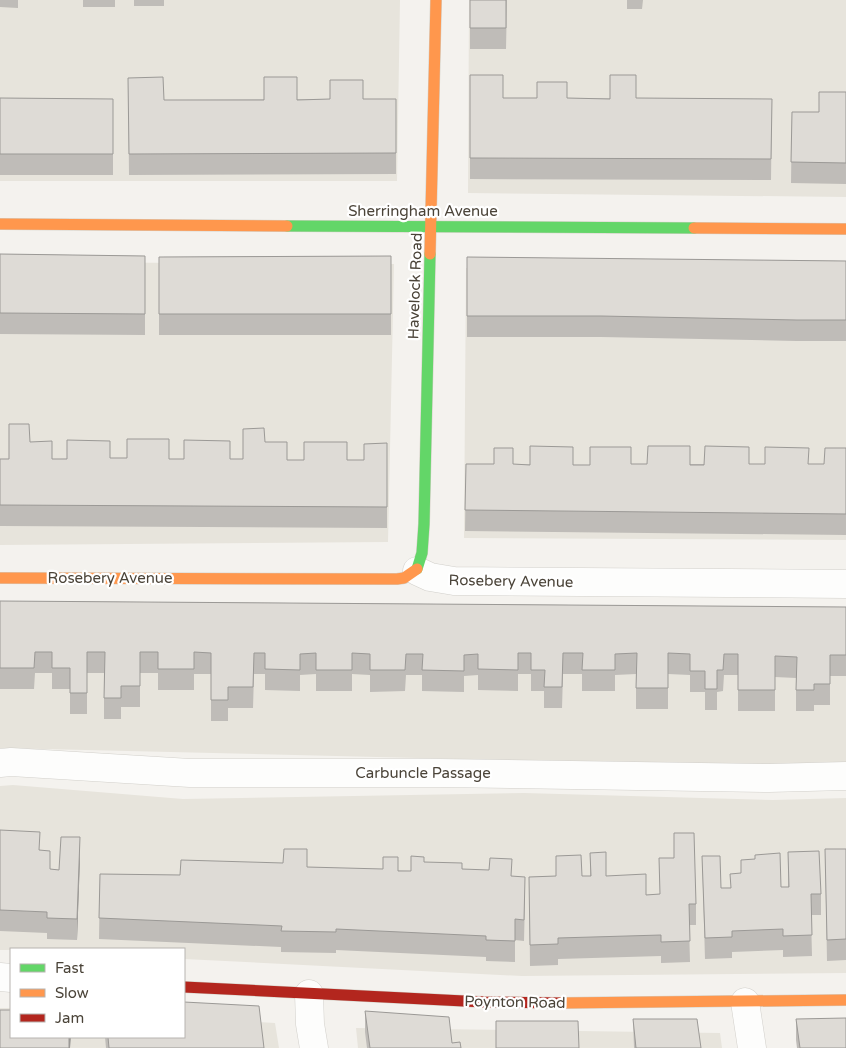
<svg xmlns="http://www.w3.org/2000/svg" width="846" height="1048" font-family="'Varela Round',sans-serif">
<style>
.residential{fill:#e7e4dc}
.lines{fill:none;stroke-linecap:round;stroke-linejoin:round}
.street-casing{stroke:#d2d0cb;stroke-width:29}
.fast-casing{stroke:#d3cfc5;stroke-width:12}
.slow-casing{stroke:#d3cfc5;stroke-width:12}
.jam-casing{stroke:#d3cfc5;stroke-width:12}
.street{stroke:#fdfdfc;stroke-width:28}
.fast{stroke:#63d668;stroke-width:11}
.slow{stroke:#ff974d;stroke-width:11}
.jam{stroke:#b3261e;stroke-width:11}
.wall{fill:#bfbcb8}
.shaded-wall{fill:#9b9996}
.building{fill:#dedbd6;stroke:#9b9996}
.labels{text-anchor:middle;stroke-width:4.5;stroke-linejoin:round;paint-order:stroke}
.street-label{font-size:15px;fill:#4b4439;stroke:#fff}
</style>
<rect width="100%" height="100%" fill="#f4f2ee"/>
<path class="residential" d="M0 0H400L397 181H0Z
M469 0H846V197L468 193Z
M0 262 394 264 388 542 0 545Z
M466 268 846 269V540L464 538Z
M0 616 846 621V762L757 766 0 748Z
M13 785 183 799 524 793 773 800 846 798V973L522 976 184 959V949L0 950V786Z
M0 1008H11V1037H184V1018L275 1023 279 1048H0Z
M356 1028 720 1033 722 1048H358Z"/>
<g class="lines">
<g class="street-casing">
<path id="street" d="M417 571 430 577 454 581 846 584
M0 763 11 762 190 773H440L769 778 846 776
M0 977 11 978
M309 994 310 1024 314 1048
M745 1002 752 1048"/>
</g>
<g class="fast-casing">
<path id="fast" d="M287 226 694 228
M417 569 422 553 424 524 430 254"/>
</g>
<g class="slow-casing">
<path id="slow" d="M0 224 287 226
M694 228 846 229
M430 254 436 0
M0 578 397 579 404 578 417 569
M560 1003 846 1000"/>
</g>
<g class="jam-casing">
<path id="jam" d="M184 987 484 1002 560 1003"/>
</g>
<use href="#street" class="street"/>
<use href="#fast" class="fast"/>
<use href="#slow" class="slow"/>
<use href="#jam" class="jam"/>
</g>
<path class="wall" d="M0 0H18V8L0 7Z
M83 0H115V7H83Z
M134 0H164V6H134Z
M470 0H507L506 49H470Z
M627 0H643L642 9H627Z
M470 75 503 98 772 99 771 180 470 179Z
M128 78 164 100 396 99V174L129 175Z
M846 92V184L791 183 792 112H819Z
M0 98 113 99V175H0Z
M0 254 145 256V335L0 334Z
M391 256V335H159V257Z
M467 257 846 261V341H797L601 337H467Z
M30 442 52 459H60L110 458 169 459H243L265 442 287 460H364L387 443V528L0 526V459H9Z
M846 448V535L465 531 466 464 590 465 631 464H824Z
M0 601 846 607V676H830V705H814V711H796V678L775 677V711H738V675H724L723 691 717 692V710H705V692H690V675L668 674V709H636V674L615 675V691H582V674H563L562 708H544V691H531V674H518V691L478 690V675L464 676V692L422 691V675H406L405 691 370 692V675L352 674V691H316V674L300 675V691L265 690V674H254L253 708H228V721H211V674H194V690H158V673H140V707H121V719H104V673H87V714H70V689H52V673H35L34 689H0Z
M0 830 40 850 50 869 59 870 80 858 77 940 47 939V933L0 931Z
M674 833 696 904V925H689L690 962 661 963V956L558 959V965L530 966 529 877 556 876V856L582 876H590V853L606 876 646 895 660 894 659 858H674Z
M825 849H846V960L827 961Z
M788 852 821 894V915H811L812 956 783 957V950L732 952V958L705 959 702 856 721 888 788 887Z
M424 862 462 869 512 876 525 898 524 941 515 940V962L486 961V957L336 950V953L281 952V947L99 939 100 874 180 875 307 867 411 871Z
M365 1011 452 1043 461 1048H367L365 1032Z
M633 1019 701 1048H634Z
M796 1019 846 1048H797L796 1040Z
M105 1037H184L264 1048H106Z"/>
<path class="shaded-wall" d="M80 837V858L77 940V919Z
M69 1037H71L70 1048H69Z"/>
<path class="building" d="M470 0H506V28H470Z
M470 75H503V98H537V82H567V98L610 99V75H636V98L772 99 771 159 470 158Z
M163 77 164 100H264V77H297V100L330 99V80H363V99H396V153L129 154 128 78Z
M819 92H846V163L791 162 792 112H819Z
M0 98 113 99V154H0Z
M0 254 145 256V314L0 313Z
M391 256V314H159V257Z
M467 257 846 261V320H797L601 316H467Z
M9 424H29L30 442 52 441V459H67V440L110 441V458H127V439H169V459H184V440L230 441V459H243V429L264 428 265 442H287V460H304V442H347V460H364V444L387 443V507L0 505V459H9Z
M530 446 573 447V465H590V447H631V464H647L648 446H690V465H704L705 446 749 447V464H765V447L809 448 808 464H824L825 448H846V514L465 510 466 464H494V448H513V464L530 465Z
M0 601 846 607V655H830V684H814V690H796L797 657 775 656V690H738V654H724L723 670H717V689H705V671H690V654L668 653V688H636L637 653 615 654V670H582L583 653H563L562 687H544L545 670H531V653H518V670L478 669V654L464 655V671L422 670 423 654H406L405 670H370V654L352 653V670H316V653L300 654V670L265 669V653H254L253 687H228V700H211V653L194 652V669H158V652H140V686H121V698H104L105 652H87V693H70V668H52V652H35L34 668H0Z
M0 830 40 832 39 850 50 851V869L59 870 61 837H80L77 919 47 918V912L0 910Z
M674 833H694L696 904H689L690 941 661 942V935L558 938V944L530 945 529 877 556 876V856L581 855 582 876H591L590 853 606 852V876L646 874V895L660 894 659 858H674Z
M284 849H307V867L383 869V857H398V871H411V856L424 857V862L462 863V869L489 870 490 858 512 859 511 876 525 877 524 920 515 919V941L486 940V936L336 929V932L281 931 282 926 99 918 100 874 180 875 181 860 283 863Z
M825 849H846V939L827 940Z
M819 851 821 894H811L812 935 783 936V929L732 931V937L705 938 702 856H720L721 888H731L730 874 741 873V860L755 859V855L780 853 781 887H789L788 852Z
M184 1002 259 1006 264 1048H109L108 1037H184Z
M0 1010H11V1037H69V1048H0Z
M365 1011 449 1017 452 1043 460 1042 461 1048H370Z
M846 1018V1048H800L796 1019Z
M633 1019H697L701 1048H636Z
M496 1021H578L579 1048H496Z"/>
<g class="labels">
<g class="street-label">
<text x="423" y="216">Sherringham Avenue</text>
<text transform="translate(415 286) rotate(-88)" y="5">Havelock Road</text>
<text x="110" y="583">Rosebery Avenue</text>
<text transform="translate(511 581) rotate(1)" y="5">Rosebery Avenue</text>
<text x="423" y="778">Carbuncle Passage</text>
<text transform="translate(515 1002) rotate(1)" y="5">Poynton Road</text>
</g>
</g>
<rect x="10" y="948" width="175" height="90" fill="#ffffff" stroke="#b7b4b0"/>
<rect x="20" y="964" width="25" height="8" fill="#63d668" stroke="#b7b4b0"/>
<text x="55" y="973" font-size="15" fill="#4b4439">Fast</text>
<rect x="20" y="989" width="25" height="8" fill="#ff974d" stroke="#b7b4b0"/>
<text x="55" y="998" font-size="15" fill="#4b4439">Slow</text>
<rect x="20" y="1014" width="25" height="8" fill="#b3261e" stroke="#b7b4b0"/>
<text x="55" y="1023" font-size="15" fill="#4b4439">Jam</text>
</svg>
